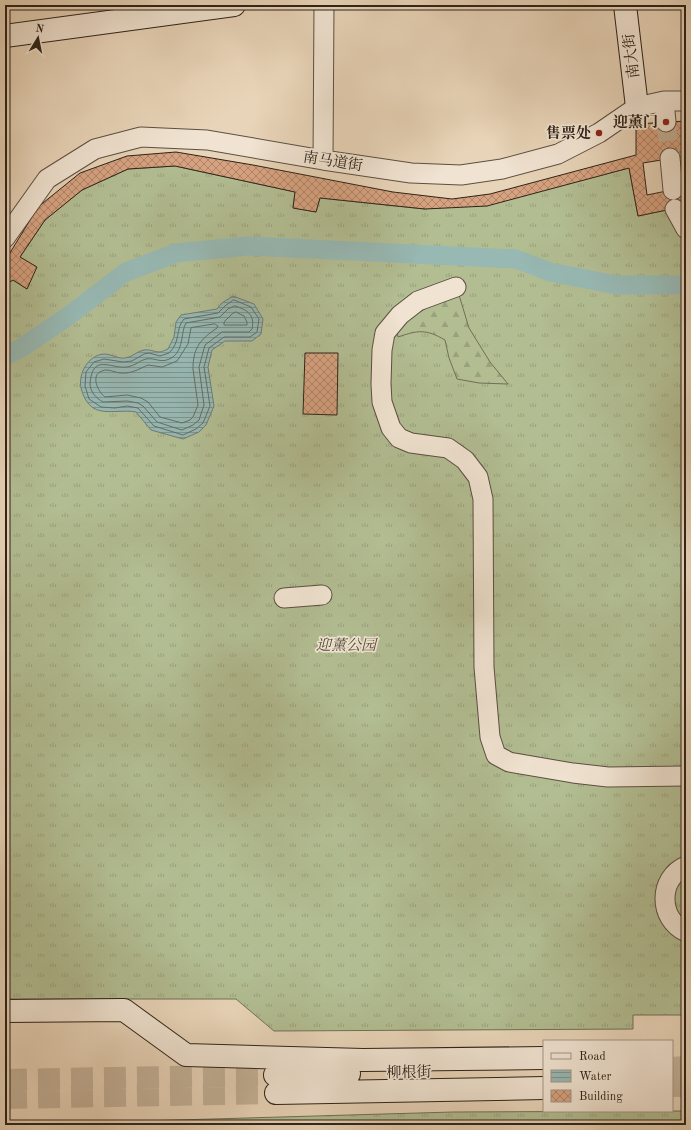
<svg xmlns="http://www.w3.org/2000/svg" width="691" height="1130" font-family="'Old Standard TT','Noto Serif SC',serif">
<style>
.grass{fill:url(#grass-tufts);stroke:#707056}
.forest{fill:url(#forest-firs);stroke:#707056}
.water{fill:url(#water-rules);stroke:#6d7c76}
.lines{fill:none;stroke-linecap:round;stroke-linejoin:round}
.shore{stroke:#626e66;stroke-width:1}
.canal{stroke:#97b8b3;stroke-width:19}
.building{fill:url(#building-cross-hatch);stroke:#2e231a}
.street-tunnel{stroke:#c3b198;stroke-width:19;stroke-dasharray:19 10;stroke-linecap:butt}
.secondary-tunnel{stroke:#c3b198;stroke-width:22;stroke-dasharray:22 11;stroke-linecap:butt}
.street-casing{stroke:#5c4f42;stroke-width:21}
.secondary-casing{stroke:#2e231a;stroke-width:24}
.street{stroke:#f0e3d1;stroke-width:19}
.secondary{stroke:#f0e3d1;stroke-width:22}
.poi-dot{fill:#8f2418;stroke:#f0e3d1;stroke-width:1.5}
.labels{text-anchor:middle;stroke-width:3.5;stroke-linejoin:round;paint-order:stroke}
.street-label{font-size:15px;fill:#2e231a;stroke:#f0e3d1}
.poi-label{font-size:15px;font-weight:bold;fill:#2e231a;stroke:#f0e3d1;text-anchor:end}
.park-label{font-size:15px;font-style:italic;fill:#4f4a38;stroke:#f0e3d1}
</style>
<defs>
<pattern id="grass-tufts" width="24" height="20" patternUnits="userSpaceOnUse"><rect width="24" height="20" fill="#b2bd92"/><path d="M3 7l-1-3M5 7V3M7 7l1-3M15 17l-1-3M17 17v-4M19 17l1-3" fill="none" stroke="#99a27d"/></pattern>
<pattern id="forest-firs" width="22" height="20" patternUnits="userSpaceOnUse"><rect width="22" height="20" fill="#b2bd92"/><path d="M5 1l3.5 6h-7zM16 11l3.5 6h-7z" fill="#99a27d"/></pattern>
<pattern id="water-rules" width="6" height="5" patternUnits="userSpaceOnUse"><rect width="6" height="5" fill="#97b8b3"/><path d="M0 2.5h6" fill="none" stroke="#7c9591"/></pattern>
<pattern id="building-cross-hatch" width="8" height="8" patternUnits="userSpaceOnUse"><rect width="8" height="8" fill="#d7a280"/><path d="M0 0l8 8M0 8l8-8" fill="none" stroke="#af8468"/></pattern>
</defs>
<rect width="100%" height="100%" fill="#e8d4b8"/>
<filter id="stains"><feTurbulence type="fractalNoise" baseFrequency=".005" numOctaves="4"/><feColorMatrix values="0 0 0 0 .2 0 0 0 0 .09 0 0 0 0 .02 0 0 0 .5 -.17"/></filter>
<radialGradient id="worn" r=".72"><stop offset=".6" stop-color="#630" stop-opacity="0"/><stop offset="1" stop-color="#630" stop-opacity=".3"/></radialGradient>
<path class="grass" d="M175 166 295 192 293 208 316 212 320 198 425 209 525 195 629 168 638 216 686 206V1015H633V1029L274 1031 236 999H5V285L13 280 27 289 36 267 20 257 45 220 82 190 128 169Z
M686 1111V1125H5L453 1112Z"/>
<path class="forest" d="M459 295 469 328 490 362 508 384 479 383 457 379 449 358 445 340C426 329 418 330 398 337L397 331 411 317 437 302Z"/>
<path class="water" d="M233 296 254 304 263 319 261 334 252 341H225L212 350 208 367 214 406 206 425 199 432 183 439 151 430 136 412C113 408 90 422 81 388 78 374 88 355 104 354 111 354 118 359 125 358 133 357 137 351 144 350 150 349 154 352 159 352 162 352 165 350 168 349L174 337 176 322 181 315 217 309 222 303Z"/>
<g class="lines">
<path class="shore" d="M234 300 251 307 259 319 257 332 250 337H224L209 348 204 367 210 406 203 423 196 429 183 435 154 426 138 408 127 406 115 408 101 407 89 399 85 386 86 372 94 362 104 359 123 362 132 361 144 354 149 353 160 356 169 353C181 342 175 329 184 319L218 313 225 306Z
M235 306C248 310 255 315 252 329L249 332H222L205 345 199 367 204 405 199 420 193 425 182 430 157 422 143 406 138 403 127 401 103 402C96 398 90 392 90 383 93 353 110 369 127 367 135 366 140 360 146 359 156 357 161 365 173 357 184 349 181 330 186 323L220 317 228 309Z
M236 312 244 316 247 322V325H224V322L232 314Z
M215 324 218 326 217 328C201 339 193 347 193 369L198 405 193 417 190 420 182 423 160 417 148 402 141 398 127 395 105 397C98 392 90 375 102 371 108 368 115 373 121 373 131 374 139 369 148 365L162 367 177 361 188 344 191 328Z"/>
<path class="canal" d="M5 356 21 348 67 317 126 272 176 253 248 246 516 259 550 272 616 285H686"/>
</g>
<path class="building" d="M686 121V156L643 163 647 195 686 187V206L638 216 629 168 487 206 425 209 320 198 316 212 293 208 295 192 175 166 128 169 82 190 45 220 20 257 37 267 27 289 13 280 5 285V261L38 207 80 173 127 156 176 152 253 165 393 192 452 199 490 194 636 155V124Z
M305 353H338L337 415 303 414Z"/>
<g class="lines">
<path class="street-tunnel" d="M666 122 670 158"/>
<path class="secondary-tunnel" d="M672 1068 686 1067
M5 1080 275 1075
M672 1086H686
M5 1098 276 1093"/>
<g class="street-casing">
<path id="street" d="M664 101 666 122
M670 158 673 190
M323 160 324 5
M675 209 686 229
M5 238 47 179 95 149 141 137 207 140 323 160 411 173 461 175 502 169 558 154 599 133 637 107 664 101H686
M456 287 418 301 400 315 385 333 382 350 381 384 382 402 391 428 399 438 411 443 448 448 465 460 478 477 483 499 484 667 490 737 496 755 509 762 573 773 608 777 686 776
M284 598 322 595
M686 866C658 878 658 919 686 932"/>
</g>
<g class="secondary-casing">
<path id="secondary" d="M625 5 637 107
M5 36 234 5
M5 1011 124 1010 186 1055 363 1060 544 1058
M275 1075 349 1074
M276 1093 544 1088"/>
</g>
<use href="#street" class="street"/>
<use href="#secondary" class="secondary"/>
</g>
<g class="poi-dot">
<circle cx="666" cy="122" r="4"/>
<circle cx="599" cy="133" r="4"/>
</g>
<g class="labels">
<g class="street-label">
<text transform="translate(631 56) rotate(-97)" y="5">南大街</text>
<text transform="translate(333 161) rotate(9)" y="5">南马道街</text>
<text transform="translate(409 1072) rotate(-1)" y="5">柳根街</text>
</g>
<g class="poi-label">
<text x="658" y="127">迎薰门</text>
<text x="591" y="138">售票处</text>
</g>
<g class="park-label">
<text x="346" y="650">迎薰公园</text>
</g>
</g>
<rect width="691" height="1130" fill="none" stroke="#e8d4b8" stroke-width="20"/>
<rect x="6" y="6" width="679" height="1118" fill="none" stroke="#2e231a" stroke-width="2"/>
<rect x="10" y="10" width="671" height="1110" fill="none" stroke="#2e231a"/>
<rect x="543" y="1040" width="130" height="72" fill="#f0e3d1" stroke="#a29688"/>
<rect x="551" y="1053" width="20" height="6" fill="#f0e3d1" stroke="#a29688"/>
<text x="579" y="1060" font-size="12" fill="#2e231a">Road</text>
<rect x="551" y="1070" width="20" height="12" fill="url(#water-rules)" stroke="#a29688"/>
<text x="579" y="1080" font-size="12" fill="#2e231a">Water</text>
<rect x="551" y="1090" width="20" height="12" fill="url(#building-cross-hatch)" stroke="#a29688"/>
<text x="579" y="1100" font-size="12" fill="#2e231a">Building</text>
<g transform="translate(38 38) rotate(10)" stroke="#f0e3d1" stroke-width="3" paint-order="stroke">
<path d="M0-3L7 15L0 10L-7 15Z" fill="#2e231a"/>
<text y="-6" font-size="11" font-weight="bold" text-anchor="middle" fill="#2e231a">N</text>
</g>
<rect width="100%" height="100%" filter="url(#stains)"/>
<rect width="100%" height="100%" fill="url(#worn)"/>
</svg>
